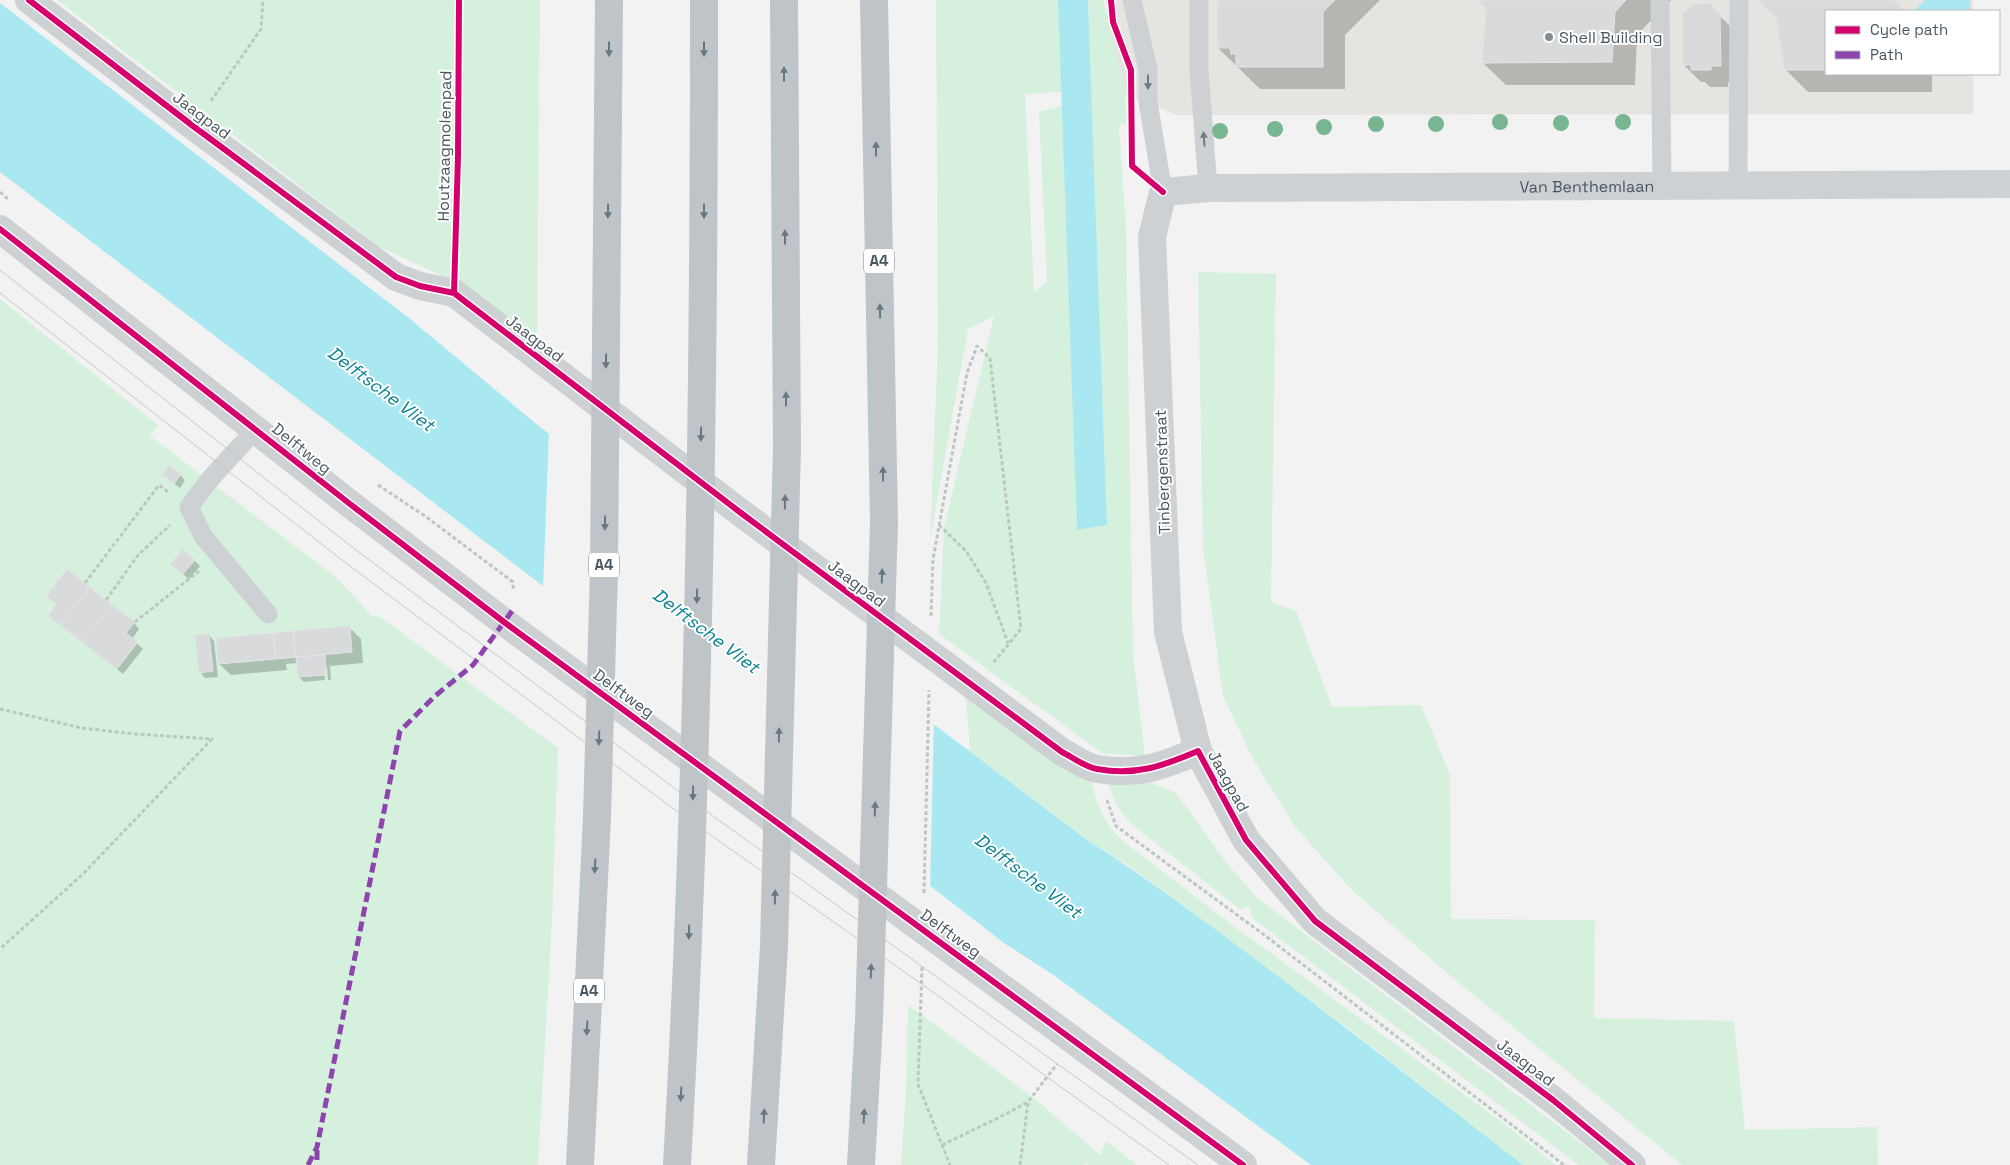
<svg xmlns="http://www.w3.org/2000/svg" width="2010" height="1165" font-family="'Space Grotesk',sans-serif">
<style>
.commercial{fill:#e6e4e0}
.green{fill:#d5f1de}
.water{fill:#a9e8f0}
.pier{fill:#f2f2f2}
.shadow{fill:#0003}
.building{fill:#d9dadb;stroke:#e3e4e4}
.lines{fill:none;stroke-linecap:round;stroke-linejoin:round}
.path{stroke:#bbc8c2;stroke-width:3;stroke-dasharray:4 2.5;stroke-linecap:butt}
.service{stroke:#cdd1d3;stroke-width:19}
.minor{stroke:#cdd1d3;stroke-width:28}
.motorway{stroke:#bec4c8;stroke-width:28}
.tram{stroke:#c8cacb;stroke-width:1}
.quiet{stroke:#8e44ad;stroke-width:5;stroke-dasharray:10 5;stroke-linecap:butt}
.cycleway-casing{stroke:#fff;stroke-width:9}
.cycleway{stroke:#d6006c;stroke-width:6}
.tree{fill:#78b691}
.oneway{fill:#6b777e}
.oneway2{fill:#707b82}
.poi-dot{fill:#848d92;stroke:#fff;stroke-width:2}
.labels{text-anchor:middle;stroke-width:4;stroke-linejoin:round;paint-order:stroke}
.shield{fill:#fff;stroke:#7f898f;stroke-width:1}
.shield-label{font-size:15px;font-weight:bold;fill:#48565f}
.poi-label{font-size:16px;fill:#48565f;stroke:#fff;text-anchor:start}
.street-label{font-size:16px;fill:#48565f;stroke:#fff}
.water-label{font-size:18px;font-style:italic;fill:#098292;stroke:#fff}
</style>
<rect width="100%" height="100%" fill="#f2f2f2"/>
<path class="commercial" d="M1106 0H1973V11H1826V74H1973V114L1177 115 1111 89Z"/>
<path class="green" d="M57 0H540L537 334 531 331V340L478 299 436 273 378 246Z
M936 0H1058L1062 92 1025 94 1034 293 1047 281 1039 112 1063 106 1077 530 1107 525 1088 0H1103L1125 88 1126 124 1119 125 1126 227 1133 654 1145 756 1102 753 939 634 944 528 994 316 968 329 930 540 938 344Z
M1198 272 1276 274 1271 602 1296 611 1332 707 1421 705 1450 775 1451 919 1595 920 1594 1018 1734 1021 1745 1130 1877 1127 1878 1165H1682L1447 973 1352 890 1296 828 1253 759 1223 696 1203 546Z
M0 299 158 425 150 436 336 577 374 618 376 614 558 748 552 922 538 1165H0Z
M966 695 1090 778 1099 807 1107 823 1119 838 1231 924 1510 1128 1556 1165H1523L1354 1033 1222 934 1135 870 1087 840 970 752Z
M1109 783H1152L1176 793 1226 862 1256 897 1610 1165H1579L1252 918 1249 906 1241 910 1130 823 1115 803Z
M908 1005 1034 1098 1100 1155 1106 1141 1137 1165H1089L1087 1163 1083 1165H901L906 1090Z"/>
<path class="water" d="M1058 0H1088L1107 525 1077 530Z
M1925 0H1970V11H1914Z
M0 3 410 319 540 427 1087 840C1149 879 1207 923 1266 967 1352 1032 1438 1099 1523 1165H1311L1055 976 1004 943 564 602 0 172Z"/>
<path class="pier" d="M549 430 934 721 930 889 543 590Z"/>
<path class="shadow" d="M1218 0H1380L1345 35V89H1260L1218 48Z
M1478 0H1671L1637 35 1635 85H1506L1483 63 1487 8Z
M1758 0H1892L1904 11H1826V74H1932V92H1808L1785 69 1777 18Z
M1709 5 1737 33V83L1728 82V87H1710L1705 82H1701L1684 65Z
M180 475 185 480 180 488 169 480Z
M194 560 200 566 189 579 177 569Z
M55 621 134 623 139 629 132 639 143 649 123 674Z
M349 627 361 639 363 663 330 666 331 680H328L327 667H324L325 680 304 682 299 677 298 663 286 664 287 670 231 675 219 664Z
M209 635 214 641 218 677 205 678 200 672Z"/>
<path class="building" d="M1217 0H1335L1323 12V67H1236V54H1231L1230 48H1217Z
M1477 0H1626L1615 12 1612 62 1482 63 1486 8Z
M1758 0H1894L1906 11H1826V70H1784L1776 17Z
M1710 3 1720 14 1721 66H1711V70H1691V65H1682V14L1693 4Z
M169 465 181 474 174 484 162 475Z
M183 549 195 560 183 574 170 564Z
M67 569 90 587 60 625 48 616 56 604 46 596Z
M90 587 112 605 82 642 60 625Z
M112 605 135 622 126 633 138 642 117 669 82 642Z
M350 626 352 652 296 657 293 631Z
M293 631 296 657 276 659 273 633Z
M273 633 276 659 218 664 216 638Z
M209 634 213 671 199 673 195 635Z
M325 655 326 675 298 677 296 657Z"/>
<g class="lines">
<path class="path" d="M211 101 261 29 263 0
M0 192 9 200
M378 485 425 516 513 582V589
M939 525 966 551 986 583 1008 643
M85 583 159 485 168 492
M106 600 138 555 170 525
M931 616 933 559 967 373 977 346 990 358 1021 629 993 663
M135 622 199 571
M0 709 82 728 135 734 212 739 83 874 0 949
M1107 800 1116 826 1263 934 1564 1165
M924 893 929 690
M922 967 918 1084 950 1165
M942 1145 998 1118 1028 1102 1057 1064
M1020 1165 1028 1103"/>
<path class="service" d="M1132 0 1148 69V102L1163 192
M1199 0V70L1208 188
M1660 4 1662 186
M1738 186 1739 3
M256 429 211 478 189 507 203 536 268 614"/>
<g class="minor">
<path d="M29 0 193 126 396 277 420 286 454 293 741 513 1062 752C1072 757 1085 767 1097 769 1136 776 1163 766 1198 751"/>
<path d="M0 229 350 504 504 622 1243 1165"/>
<path id="s1" d="M1632 1165 1553 1100 1315 921 1246 840 1198 751 1168 632 1152 237 1163 192 1208 188 2010 184"/>
</g>
<path class="motorway" d="M580 1165 597 817 604 569 609 0
M677 1165C699 777 704 388 704 0
M761 1165 774 946 787 448 784 0
M861 1165 869 1020 884 522 874 0"/>
<path class="tram" d="M0 270 352 547 681 793 1198 1165
M0 293 342 560 671 807 937 995 1047 1077 1169 1165"/>
<path class="quiet" d="M317 1150V1165
M308 1165 317 1147 400 731 435 696 473 665 512 611"/>
<g class="cycleway-casing">
<path id="cycleway" d="M29 0 193 126 396 277 420 286 454 293 741 513 1062 752C1072 757 1085 767 1097 769 1136 776 1163 766 1198 751L1246 840 1315 921 1553 1100 1632 1165
M1111 0 1113 22 1131 70 1132 166 1163 192
M0 229 350 504 504 622 1243 1165
M454 293 458 156 459 0"/>
</g>
<use href="#cycleway" class="cycleway"/>
</g>
<g class="tree">
<circle cx="1500" cy="122" r="8"/>
<circle cx="1623" cy="122" r="8"/>
<circle cx="1561" cy="123" r="8"/>
<circle cx="1376" cy="124" r="8"/>
<circle cx="1436" cy="124" r="8"/>
<circle cx="1324" cy="127" r="8"/>
<circle cx="1275" cy="129" r="8"/>
<circle cx="1220" cy="131" r="8"/>
</g>
<defs><path id="oneway-solid" d="M-6-.8H1V-3.2L6.5 0L1 3.2V.8H-6Z" transform="scale(1.25)"/></defs>
<g class="oneway">
<use href="#oneway-solid" transform="translate(609 49) rotate(90)"/>
<use href="#oneway-solid" transform="translate(704 49) rotate(90)"/>
<use href="#oneway-solid" transform="translate(784 74) rotate(-90)"/>
<use href="#oneway-solid" transform="translate(876 149) rotate(-91)"/>
<use href="#oneway-solid" transform="translate(608 211) rotate(91)"/>
<use href="#oneway-solid" transform="translate(704 211) rotate(90)"/>
<use href="#oneway-solid" transform="translate(785 237) rotate(-90)"/>
<use href="#oneway-solid" transform="translate(880 311) rotate(-91)"/>
<use href="#oneway-solid" transform="translate(606 361) rotate(91)"/>
<use href="#oneway-solid" transform="translate(786 399) rotate(-90)"/>
<use href="#oneway-solid" transform="translate(701 434) rotate(91)"/>
<use href="#oneway-solid" transform="translate(883 474) rotate(-91)"/>
<use href="#oneway-solid" transform="translate(785 502) rotate(-89)"/>
<use href="#oneway-solid" transform="translate(605 523) rotate(91)"/>
<use href="#oneway-solid" transform="translate(882 576) rotate(-88)"/>
<use href="#oneway-solid" transform="translate(697 596) rotate(91)"/>
<use href="#oneway-solid" transform="translate(779 735) rotate(-89)"/>
<use href="#oneway-solid" transform="translate(599 738) rotate(92)"/>
<use href="#oneway-solid" transform="translate(693 793) rotate(91)"/>
<use href="#oneway-solid" transform="translate(875 809) rotate(-88)"/>
<use href="#oneway-solid" transform="translate(595 866) rotate(93)"/>
<use href="#oneway-solid" transform="translate(775 897) rotate(-89)"/>
<use href="#oneway-solid" transform="translate(689 932) rotate(92)"/>
<use href="#oneway-solid" transform="translate(871 971) rotate(-88)"/>
<use href="#oneway-solid" transform="translate(587 1028) rotate(93)"/>
<use href="#oneway-solid" transform="translate(681 1094) rotate(93)"/>
<use href="#oneway-solid" transform="translate(764 1116) rotate(-87)"/>
<use href="#oneway-solid" transform="translate(864 1116) rotate(-87)"/>
</g>
<g class="oneway2">
<use href="#oneway-solid" transform="translate(1148 82) rotate(90)"/>
<use href="#oneway-solid" transform="translate(1204 139) rotate(-94)"/>
</g>
<circle class="poi-dot" cx="1549" cy="37" r="5"/>
<g class="labels">
<g class="shield">
<rect x="864" y="248.5" width="30" height="25" rx="4"/>
<rect x="589" y="552.5" width="30" height="25" rx="4"/>
<rect x="574" y="978.5" width="30" height="25" rx="4"/>
</g>
<g class="shield-label">
<text x="879" y="266">A4</text>
<text x="604" y="570">A4</text>
<text x="589" y="996">A4</text>
</g>
<g class="poi-label">
<text x="1559" y="43">Shell Building</text>
</g>
<g class="street-label">
<text transform="translate(202 115) rotate(37)" y="6">Jaagpad</text>
<text transform="translate(444 146) rotate(-89)" y="6">Houtzaagmolenpad</text>
<text dy="6" stroke="none"><textPath href="#s1" startOffset="1596">Van Benthemlaan</textPath></text>
<text transform="translate(535 338) rotate(37)" y="6">Jaagpad</text>
<text transform="translate(302 448) rotate(39)" y="6">Delftweg</text>
<text transform="translate(1162 472) rotate(-92)" y="6">Tinbergenstraat</text>
<text transform="translate(857 583) rotate(37)" y="6">Jaagpad</text>
<text transform="translate(624 693) rotate(36)" y="6">Delftweg</text>
<text transform="translate(1229 781) rotate(61)" y="6">Jaagpad</text>
<text transform="translate(951 933) rotate(36)" y="6">Delftweg</text>
<text transform="translate(1526 1062) rotate(37)" y="6">Jaagpad</text>
</g>
<g class="water-label">
<text transform="translate(381 389) rotate(37)" y="6">Delftsche Vliet</text>
<text transform="translate(706 631) rotate(37)" y="6">Delftsche Vliet</text>
<text transform="translate(1028 876) rotate(37)" y="6">Delftsche Vliet</text>
</g>
</g>
<rect x="1825" y="10" width="175" height="65" fill="#ffffff" stroke="#b6bbbf"/>
<rect x="1835" y="26" width="25" height="8" fill="#d6006c" stroke="#b6bbbf"/>
<text x="1870" y="35" font-size="15" fill="#48565f">Cycle path</text>
<rect x="1835" y="51" width="25" height="8" fill="#8e44ad" stroke="#b6bbbf"/>
<text x="1870" y="60" font-size="15" fill="#48565f">Path</text>
</svg>
